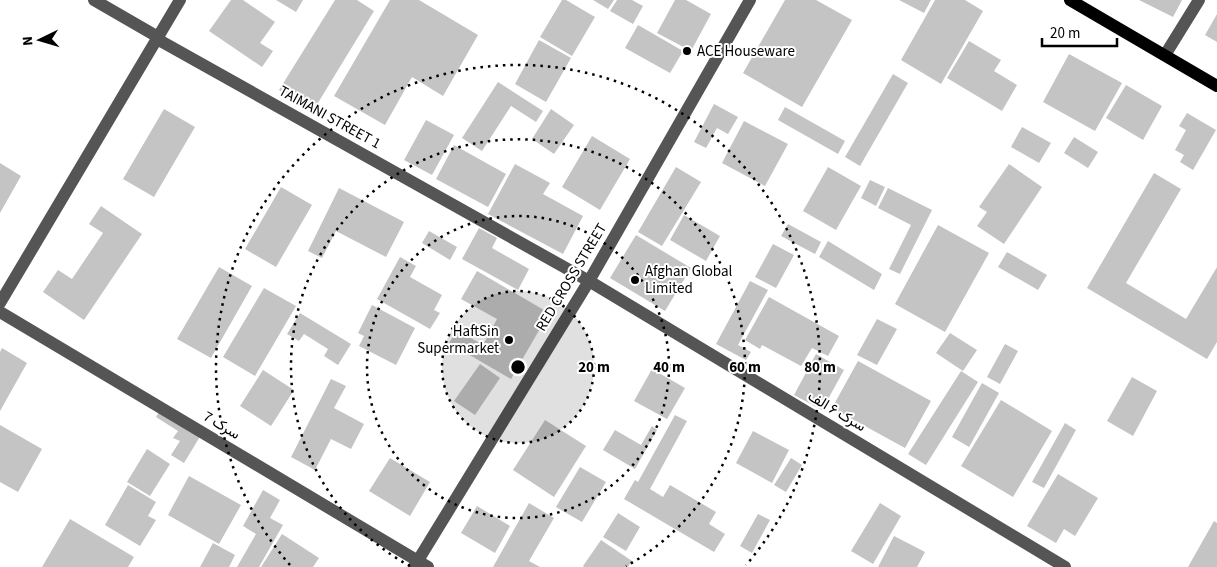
<svg xmlns="http://www.w3.org/2000/svg" width="1217" height="567" font-family="'Source Sans 3',Vazirmatn,sans-serif">
<style>
.building{fill:#c4c4c4}
.lines{fill:none;stroke-linecap:round;stroke-linejoin:round}
.minor{stroke:#555;stroke-width:12}
.major{stroke:#000;stroke-width:12}
.ring{fill:none;stroke:#000;stroke-width:2.5;stroke-dasharray:2.5 5}
.poi-dot{fill:#000;stroke:#fff;stroke-width:2}
.labels{text-anchor:middle;stroke-width:4;stroke-linejoin:round;paint-order:stroke}
.poi-label{font-size:15px;fill:#000;stroke:#fff;text-anchor:start}
.street-label{font-size:15px;fill:#000;stroke:#fff}
.centre{fill:#000;stroke:#fff;stroke-width:2.5}
.ring-label{font-size:15px;text-anchor:middle;font-weight:bold;fill:#000;stroke:#fff;stroke-width:4;stroke-linejoin:round;paint-order:stroke}
</style>
<rect width="100%" height="100%" fill="#fff"/>
<path class="building" d="M231 0H243L275 22 260 43 273 51 262 67 209 31Z
M276 0H303L296 12Z
M335 0H357L374 11 313 111 279 90Z
M390 0H419L478 35 443 96 412 77 385 125 334 96Z
M562 0H566L595 17 572 56 540 37Z
M593 0H614L608 9Z
M617 0H632L643 6 633 24 610 11Z
M675 0H686L711 14 691 51 657 33Z
M785 0H816L852 20 802 107 743 73Z
M899 0H931L924 13Z
M935 0H965L983 11 941 84 901 60Z
M1139 0H1182L1173 17Z
M1217 14V42L1205 35Z
M638 25 683 51 670 73 625 48Z
M539 40 571 58 546 102 515 84Z
M969 41 1001 60 994 71 1017 85 1002 111 947 78Z
M1069 54 1122 83 1095 131 1043 102Z
M893 74 908 83 860 166 845 157Z
M498 82 543 111 536 122 511 106 482 151 462 138Z
M1126 85 1162 106 1143 140 1106 118Z
M714 104 738 117 728 134 717 128 706 148 694 142Z
M785 107 845 141 838 154 778 120Z
M164 109 195 127 154 197 123 179Z
M551 109 574 125 554 154 532 139Z
M1187 113 1216 130 1193 170 1180 162 1184 155 1175 150 1186 130 1179 126Z
M426 120 454 135 432 175 404 160Z
M744 121 788 144 765 186 722 163Z
M1022 127 1051 143 1039 163 1011 147Z
M592 136 630 159 600 210 562 187Z
M1074 137 1098 152 1088 168 1064 153Z
M454 145 506 174 488 207 436 179Z
M0 163 21 176 0 213Z
M515 164 550 183 543 194 583 216 563 254 488 214Z
M1009 164 1042 187 1004 244 977 226 987 212 979 207Z
M676 167 701 182 662 246 638 232Z
M828 167 861 186 836 230 803 211Z
M1154 173 1181 189 1126 283 1186 319 1217 267V342L1207 359 1087 288Z
M870 180 885 187 876 206 861 198Z
M281 187 312 205 276 267 245 249Z
M339 188 404 222 386 257 336 231 322 258 308 251Z
M888 188 932 210 900 274 889 269 911 225 878 208Z
M101 206 142 234 84 320 43 292 58 270 72 279 103 233 89 224Z
M684 215 720 236 706 261 670 240Z
M788 224 821 242 815 254 781 236Z
M938 225 989 253 945 332 895 304Z
M479 228 497 238 492 248 529 269 518 290 462 259Z
M429 231 457 247 450 260 422 243Z
M636 235 691 268 665 311 610 278Z
M828 241 882 274 874 290 819 257Z
M773 244 794 255 776 288 755 277Z
M1007 252 1047 275 1038 290 998 267Z
M400 257 416 266 410 277 442 295 434 310 440 313 430 329 377 299Z
M219 267 252 286 211 358 177 339Z
M477 271 549 313 511 379 449 343 457 330 483 345 497 319 461 299Z
M750 281 768 290 738 345 751 352 746 360 716 344Z
M264 288 296 306 255 376 223 357Z
M769 297 839 336 828 356 812 348 801 366 762 345 760 349 745 340Z
M372 305 415 328 396 365 359 346 364 336 358 333Z
M300 313 351 344 338 365 324 356 328 349 304 334 299 341 287 334Z
M877 319 897 329 877 365 857 355Z
M950 333 977 350 963 371 936 353Z
M1005 344 1018 351 1000 384 987 377Z
M2 348 27 363 0 411V352Z
M816 354 844 370 822 410 794 395Z
M858 361 931 401 905 448 832 408Z
M480 364 500 378 475 415 454 401Z
M652 369 685 388 667 419 634 401Z
M263 370 294 390 271 426 240 406Z
M961 371 978 382 926 465 908 454Z
M1132 377 1157 391 1133 436 1107 421Z
M331 379 346 386 334 408 364 424 351 449 331 439 315 470 291 457Z
M982 383 999 393 969 447 952 437Z
M1001 400 1052 431 1013 497 961 466Z
M160 410 201 435 184 463 171 455 180 441 173 438 178 431 156 417Z
M675 415 687 421 650 489 663 497 670 485 716 512 709 524 725 534 714 552 624 499 635 480 638 482Z
M545 420 586 446 554 497 513 470Z
M1065 423 1076 430 1044 488 1032 482Z
M0 425 42 449 18 492 0 482Z
M652 426 657 430 635 469 603 450 615 430 641 445Z
M753 431 789 450 772 483 736 463Z
M147 449 170 464 150 496 127 482Z
M390 458 430 482 410 516 369 491Z
M791 458 802 465 786 492 774 485Z
M580 467 606 482 582 522 556 507Z
M1058 474 1098 498 1075 536 1064 529 1056 543 1027 526Z
M189 476 241 505 219 544 168 515Z
M128 485 156 502 148 516 156 520 140 546 105 525Z
M263 490 280 500 270 518 283 525 259 567H237L256 534 243 526Z
M529 503 554 518 529 561 540 567H493Z
M880 503 901 516 873 564 851 551Z
M477 506 510 526 495 553 461 533Z
M618 513 640 527 626 551 603 537Z
M758 514 770 520 752 553 740 546Z
M70 519 134 557 128 567H42Z
M1214 521 1217 523V567H1188Z
M282 534 319 558 313 567H261Z
M894 536 925 552 917 567H878Z
M601 540 632 561 628 567H584L583 566Z
M213 543 235 555 229 567H200Z"/>
<g class="lines">
<path class="minor" d="M94 0 158 37
M157 39 589 281 1065 567
M1165 55 1199 0
M0 303 180 0
M0 312 428 567
M414 567 589 281 750 0"/>
<path class="major" d="M1070 0 1217 86"/>
</g>
<circle cx="518" cy="367" r="76" fill="#000" fill-opacity=".12"/>
<g class="ring">
<circle cx="518" cy="367" r="76"/>
<circle cx="518" cy="367" r="151"/>
<path d="M410 566A227 227 0 1 1 626 566"/>
<path d="M290 565A302 302 0 1 1 746 565"/>
</g>
<g class="poi-dot">
<circle cx="687" cy="51" r="5"/>
<circle cx="635" cy="280" r="5"/>
<circle cx="509" cy="340" r="5"/>
</g>
<g class="labels">
<g class="poi-label">
<text x="697" y="56">ACE Houseware</text>
<text x="645" y="276">Afghan Global<tspan x="645" dy="17">Limited</tspan></text>
<text x="499" y="336" text-anchor="end">HaftSin<tspan x="499" dy="17">Supermarket</tspan></text>
</g>
<g class="street-label">
<text transform="translate(330 117) rotate(29)" y="5">TAIMANI STREET 1</text>
<text transform="translate(571 277) rotate(-59)" y="5">RED CROSS STREET</text>
<text transform="translate(837 411) rotate(31)" y="5">سرک ۶ الف</text>
<text transform="translate(222 425) rotate(31)" y="5">سرک 7</text>
</g>
</g>
<circle cx="518" cy="367" r="8" class="centre"/>
<g class="ring-label">
<text x="594" y="372">20 m</text>
<text x="669" y="372">40 m</text>
<text x="745" y="372">60 m</text>
<text x="820" y="372">80 m</text>
</g>
<g transform="translate(40 40) rotate(265)" stroke="#ffffff" stroke-width="4" paint-order="stroke">
<path d="M0-4L9 19L0 12L-9 19Z" fill="#000000"/>
<text y="-8" font-size="14" font-weight="bold" text-anchor="middle" fill="#000000">N</text>
</g>
<path d="M1042 38v8h75v-8" fill="none" stroke="#000000" stroke-width="2.5"/>
<text x="1050" y="38" font-size="15" fill="#000000" stroke="#ffffff" stroke-width="4" paint-order="stroke">20 m</text>
</svg>
